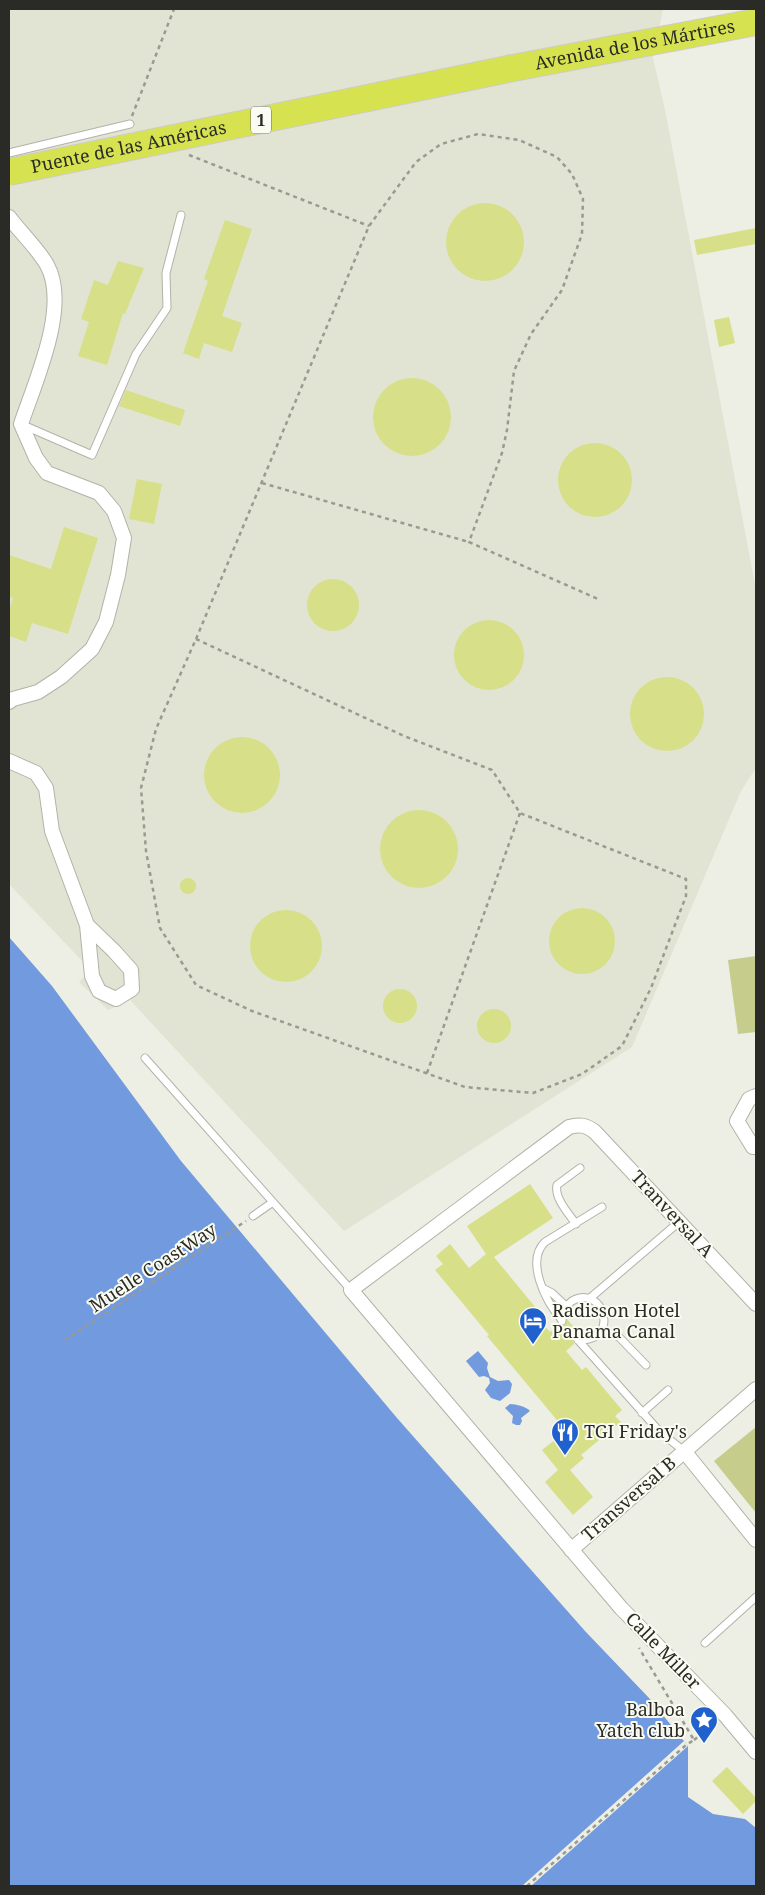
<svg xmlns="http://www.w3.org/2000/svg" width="765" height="1895" font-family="'Noto Serif',serif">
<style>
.built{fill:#e1e4d2}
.green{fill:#c6cd8c}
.water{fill:#729ade}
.pier{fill:#edeee4}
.building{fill:#d7df88}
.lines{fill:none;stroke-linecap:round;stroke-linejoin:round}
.lane-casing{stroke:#b1b3a9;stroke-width:9}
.street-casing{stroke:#b1b3a9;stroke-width:16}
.highway-casing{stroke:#cccccb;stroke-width:28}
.path{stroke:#999a92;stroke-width:2.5;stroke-dasharray:4 4;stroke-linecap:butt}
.lane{stroke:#fff;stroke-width:7}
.street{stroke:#fff;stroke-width:14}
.highway{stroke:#d7e250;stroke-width:26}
.highway-bridge-casing{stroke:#cccccb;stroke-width:28;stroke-linecap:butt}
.highway-bridge{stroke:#d7e250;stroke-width:26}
.labels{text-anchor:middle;stroke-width:4;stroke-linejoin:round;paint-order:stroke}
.shield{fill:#fafcf1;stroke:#686a64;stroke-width:1}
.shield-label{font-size:16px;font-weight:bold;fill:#2a2b27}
.street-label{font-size:18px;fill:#2a2b27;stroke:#fafcf1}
.poi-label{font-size:18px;fill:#2a2b27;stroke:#fafcf1;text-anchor:start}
</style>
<rect width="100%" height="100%" fill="#edeee4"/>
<path class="built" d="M9 9H663L653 58 665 110 756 590V768L741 791 632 1047 344 1231 130 1000 108 1010 79 982 87 974V966L9 884Z"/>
<path class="green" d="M756 956V1032L738 1034 728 960Z
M756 1427V1513L714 1461Z"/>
<path class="water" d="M9 937 52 986 181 1161 397 1418 585 1631 649 1698 688 1746V1797L713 1814 745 1819 756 1828V1886H9Z
M478 1351 488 1363 487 1368 490 1377 498 1381 509 1380 512 1384 510 1393 500 1401 491 1398 485 1390 490 1383 489 1378 484 1376 479 1377 466 1361Z
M510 1404C516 1404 527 1407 530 1411L521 1418 522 1421 520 1425H516L512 1423 513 1416 505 1408Z"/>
<path class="pier" d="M684 1741 688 1746 531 1886H522Z"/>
<path class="building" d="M446 242a39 39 0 1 1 78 0a39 39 0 1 1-78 0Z
M225 220 252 229 222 316 242 323 232 352 204 343 199 359 183 353 208 281 204 279Z
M756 228V244L697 255 694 240Z
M118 261 144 268 125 314 123 313 107 365 78 356 89 322 81 319 94 280 108 285Z
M729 317 735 343 719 347 714 320Z
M373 417a39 39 0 1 1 78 0a39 39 0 1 1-78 0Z
M126 390 185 410 180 426 119 406Z
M558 480a37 37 0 1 1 74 0a37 37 0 1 1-74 0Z
M137 479 162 484 154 524 129 519Z
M64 527 98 538 68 634 32 623 26 642 9 636V611L13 598 9 597V555L51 569Z
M307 605a26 26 0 1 1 52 0a26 26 0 1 1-52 0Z
M454 655a35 35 0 1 1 70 0a35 35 0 1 1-70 0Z
M630 714a37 37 0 1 1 74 0a37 37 0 1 1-74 0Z
M204 775a38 38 0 1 1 76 0a38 38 0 1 1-76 0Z
M380 849a39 39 0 1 1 78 0a39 39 0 1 1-78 0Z
M180 886a8 8 0 1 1 16 0a8 8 0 1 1-16 0Z
M549 941a33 33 0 1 1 66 0a33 33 0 1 1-66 0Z
M250 946a36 36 0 1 1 72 0a36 36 0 1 1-72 0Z
M383 1006a17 17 0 1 1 34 0a17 17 0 1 1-34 0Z
M477 1026a17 17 0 1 1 34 0a17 17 0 1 1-34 0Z
M530 1184 553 1218 494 1257 540 1313 536 1316 550 1332 559 1325H565L567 1319 580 1334 574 1336 573 1340 574 1344 566 1351 582 1370 586 1367 622 1410 615 1416 621 1422 581 1455 584 1458 570 1470 593 1497 573 1515 545 1482 558 1470 542 1450 566 1431 487 1336 489 1335 435 1270 443 1264 436 1256 450 1244 469 1268 486 1254 467 1226Z
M727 1767 756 1798V1801L743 1814 712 1781Z"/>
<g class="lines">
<g class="lane-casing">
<path id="lane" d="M9 153 130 124
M23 425 92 455 136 354 167 308 166 273 181 215
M145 1058 351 1290
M253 1216 273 1202
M576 1224C569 1214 554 1198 557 1185L580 1168
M544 1289 552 1293 566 1306
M589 1299 679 1222
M561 1319C546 1302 525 1261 545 1242L602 1207
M562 1321C562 1312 565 1306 572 1301 603 1283 622 1342 578 1340
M602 1329 619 1337 646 1365
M578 1340 660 1432 684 1451
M642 1413 668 1390
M705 1643 756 1597"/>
</g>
<g class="street-casing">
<path id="street" d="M9 217C20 232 39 250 47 265 70 306 35 382 21 424L36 458 47 473 99 493 114 511 124 538 118 575 106 622 92 649 61 677 38 692 13 699 9 702
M9 761 36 773 46 788 52 831 87 925 92 976 99 991 116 999 132 989 131 970 114 951 87 925
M756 1096 749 1099 737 1121 753 1147H756
M756 1304 595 1132C586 1125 580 1124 569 1127L351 1290 621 1608 725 1715 756 1752
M684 1451 756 1540
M571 1550 756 1389"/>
</g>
<g class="highway-casing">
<g id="highway">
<path id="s1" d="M513 68 756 22"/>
</g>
</g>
<path class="path" d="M132 116 174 9
M189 155 369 226
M262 483 469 542
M196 639 404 736 492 770 520 813 686 879V896L651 988 622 1046 582 1074 533 1093 465 1087 252 1011 196 985 160 928 146 851 141 788 156 729 196 639 369 226 416 162 441 144 478 134 519 140 557 157 572 174 583 199 582 234 562 290 531 334 514 371 507 430 502 453 469 542 598 599
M427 1073 520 813
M65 1340 246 1221
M694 1740 714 1724
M527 1886 686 1745 694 1740 639 1648"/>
<use href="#lane" class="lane"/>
<use href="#street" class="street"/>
<use href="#highway" class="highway"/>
<g class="highway-bridge-casing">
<g id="highway-bridge">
<path id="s2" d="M9 172 513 68"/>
</g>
</g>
<use href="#highway-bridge" class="highway-bridge"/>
</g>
<defs>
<g id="hotel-pin" transform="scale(1.4375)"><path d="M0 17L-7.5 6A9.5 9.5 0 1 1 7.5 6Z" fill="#2161cd" stroke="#fafcf1"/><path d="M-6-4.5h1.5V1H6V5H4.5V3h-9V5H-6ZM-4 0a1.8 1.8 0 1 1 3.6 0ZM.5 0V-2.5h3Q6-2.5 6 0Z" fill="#fff"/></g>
<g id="restaurant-pin" transform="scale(1.4375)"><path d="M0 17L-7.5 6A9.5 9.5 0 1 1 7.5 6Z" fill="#2161cd" stroke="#fafcf1"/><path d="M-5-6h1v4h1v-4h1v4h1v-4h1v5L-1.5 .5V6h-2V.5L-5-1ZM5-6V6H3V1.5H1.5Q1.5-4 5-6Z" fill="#fff"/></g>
<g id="sight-pin" transform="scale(1.4375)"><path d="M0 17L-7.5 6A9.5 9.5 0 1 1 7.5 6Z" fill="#2161cd" stroke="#fafcf1"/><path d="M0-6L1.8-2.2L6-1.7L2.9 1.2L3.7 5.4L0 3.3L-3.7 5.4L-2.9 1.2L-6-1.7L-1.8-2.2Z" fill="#fff"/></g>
</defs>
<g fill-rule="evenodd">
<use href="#hotel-pin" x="533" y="1321"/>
<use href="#restaurant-pin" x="565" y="1432"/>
<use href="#sight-pin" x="704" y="1720"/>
</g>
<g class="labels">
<rect class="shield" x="251" y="106.5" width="20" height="27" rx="4"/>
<g class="shield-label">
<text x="261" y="126">1</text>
</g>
<g class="street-label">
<text dy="6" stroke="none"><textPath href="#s1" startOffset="124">Avenida de los Mártires</textPath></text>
<text dy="6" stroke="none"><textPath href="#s2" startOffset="122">Puente de las Américas</textPath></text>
<text transform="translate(672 1214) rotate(47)" y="6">Tranversal A</text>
<text transform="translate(153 1268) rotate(-33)" y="6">Muelle CoastWay</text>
<text transform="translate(629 1499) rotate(-41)" y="6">Transversal B</text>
<text transform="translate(663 1651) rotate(46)" y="6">Calle Miller</text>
</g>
<g class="poi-label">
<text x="552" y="1317">Radisson Hotel<tspan x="552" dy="21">Panama Canal</tspan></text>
<text x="584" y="1438">TGI Friday's</text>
<text x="685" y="1716" text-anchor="end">Balboa<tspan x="685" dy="21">Yatch club</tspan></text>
</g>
</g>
<rect width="765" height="1895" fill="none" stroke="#2a2b27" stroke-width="20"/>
</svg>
